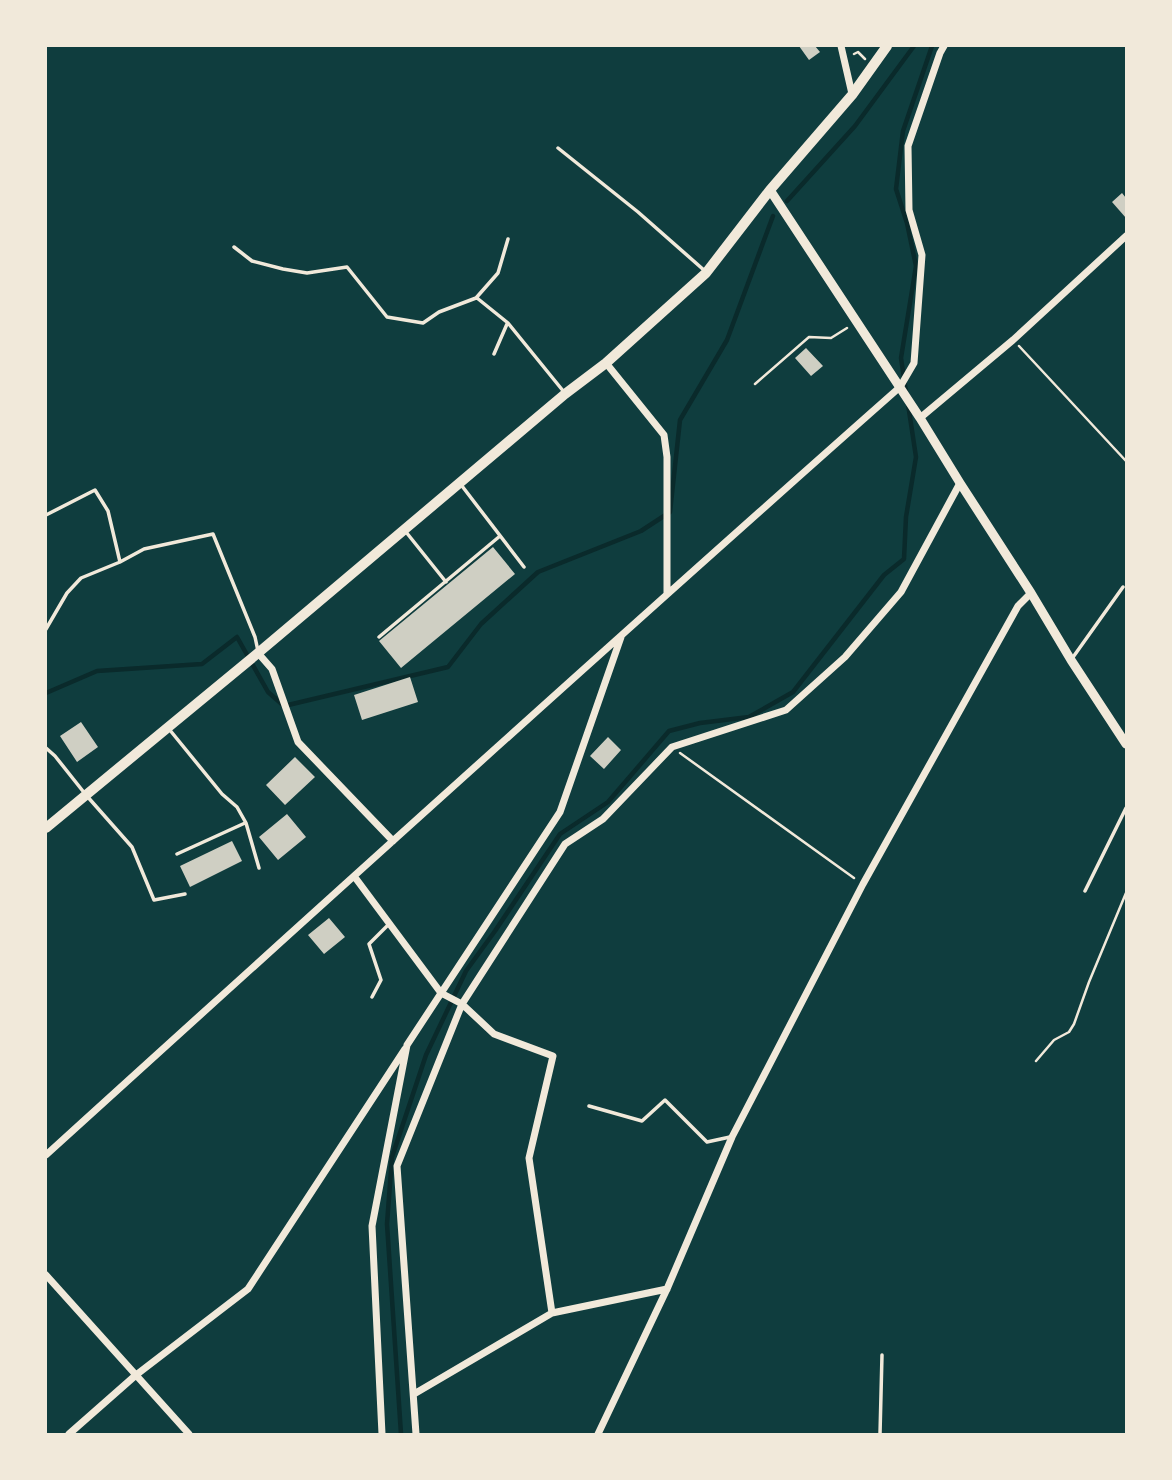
<svg xmlns="http://www.w3.org/2000/svg" width="1172" height="1480" font-family="Spectral,serif">
<style>
.lines{fill:none;stroke-linecap:round;stroke-linejoin:round}
.stream{stroke:#0a2a2b;stroke-width:4.5}
.building{fill:#cfcfc3}
.path{stroke:#f1e9da;stroke-width:2.5}
.service{stroke:#f1e9da;stroke-width:3.5}
.minor{stroke:#f1e9da;stroke-width:7}
.tertiary{stroke:#f1e9da;stroke-width:9}
.primary{stroke:#f1e9da;stroke-width:10}
</style>
<rect width="100%" height="100%" fill="#0f3d3e"/>
<g class="lines">
<path class="stream" d="M787 201 855 126 914 46
M906 392 901 358 916 266 907 223 896 189 903 131 932 46
M46 693 97 671 202 664 237 637 268 692 284 706 448 667 481 624 538 572 641 531 670 512 680 420 727 340 773 216
M401 1434 387 1224 392 1157 426 1055 466 971 495 931 560 834 608 802 669 731 700 723 749 717 793 692 884 575 904 559 906 517 916 457 908 404"/>
</g>
<path class="building" d="M799 46H815L820 52 809 60Z
M1122 193 1126 198V218L1112 202Z
M806 348 823 366 811 376 795 358Z
M493 547 515 574 401 668 379 641Z
M410 677 418 702 362 720 354 695Z
M81 722 98 747 77 762 60 736Z
M608 737 621 750 604 769 590 756Z
M295 757 315 777 285 805 266 785Z
M287 814 306 837 278 860 259 837Z
M232 841 242 861 190 887 180 866Z
M329 918 345 937 324 954 308 935Z"/>
<g class="lines">
<path class="path" d="M854 54 858 52 865 59
M1019 346 1126 461
M755 384 809 337 831 338 847 328
M680 753 854 878
M1036 1061 1054 1040 1069 1032 1074 1024 1089 982 1126 893"/>
<path class="service" d="M558 148 638 212 705 271
M234 247 252 261 283 269 307 273 347 267 387 317 423 323 439 312 476 298 498 273 508 239
M477 298 508 323 564 392
M494 354 507 324
M462 486 524 567
M46 515 95 490 108 511 120 562
M406 532 446 582
M46 629 67 593 81 578 120 562 144 549 213 534 255 637 258 651
M379 637 500 536
M1071 660 1123 587
M169 729 222 794 237 807 246 823 259 868
M46 748 55 756 86 795 132 847 154 900 185 894
M177 854 245 823
M1085 891 1126 808
M372 997 381 980 369 944 389 924
M589 1106 642 1121 665 1100 707 1142 730 1137
M880 1434 882 1355"/>
<path class="minor" d="M841 46 852 94
M606 363 664 435 667 457V594
M920 418 1013 340 1126 236
M258 653 272 669 298 742 393 841
M354 876 441 993 462 1004 494 1034 553 1056 529 1158 552 1313
M46 1155C329 898 613 641 900 387L914 363 922 255 909 210 908 146 940 53 944 46
M46 1275 189 1434
M414 1394 552 1313 667 1289
M69 1434 136 1375 248 1289 405 1049
M382 1434 372 1226 407 1045 560 812 621 637
M416 1434 397 1166 462 1004 565 844 603 819 672 747 786 710 845 657 901 592 960 483
M598 1434 667 1289 732 1137 863 884 1018 606 1031 593"/>
<path class="tertiary" d="M770 190 920 418 960 483 1031 593 1071 660 1126 744"/>
<path class="primary" d="M46 828 258 653 565 394 606 363 706 273 770 190 852 95 887 46"/>
</g>
<rect width="1172" height="1480" fill="none" stroke="#f1e9da" stroke-width="94"/>
</svg>
